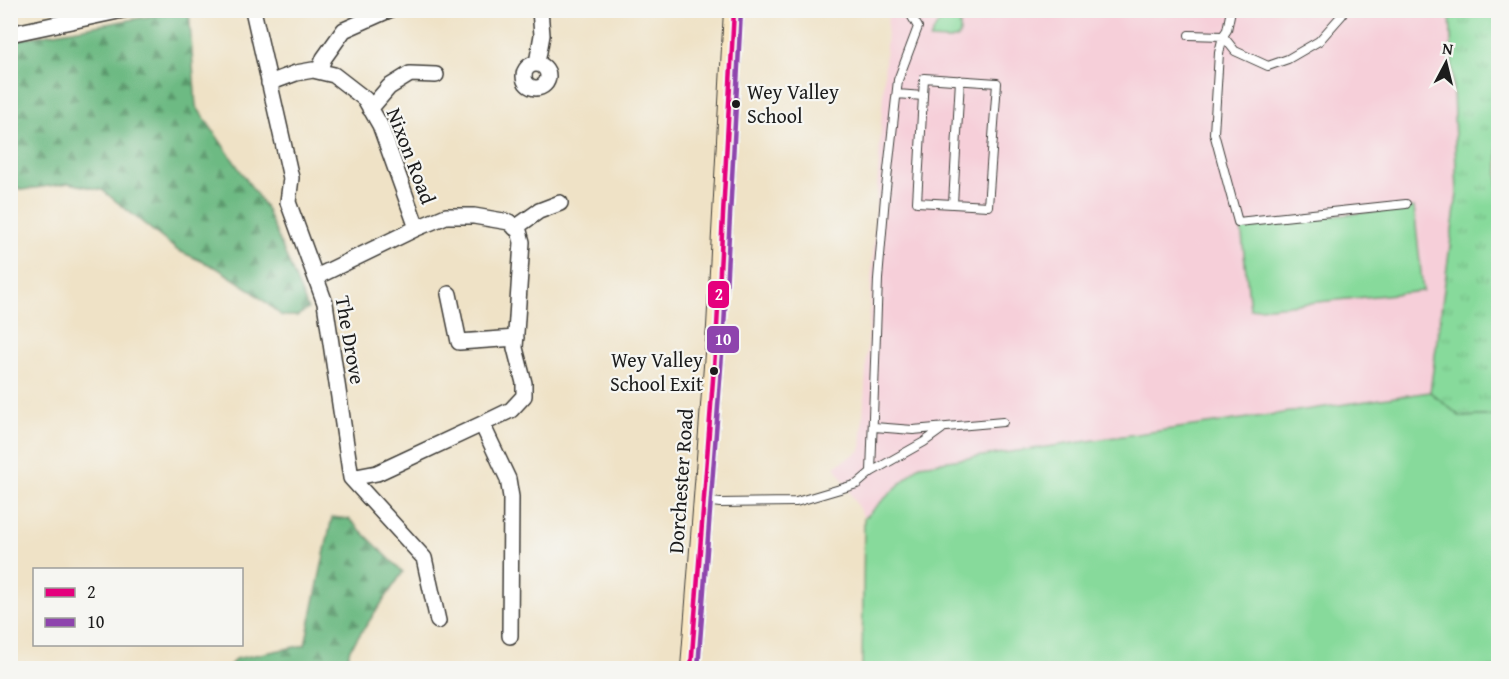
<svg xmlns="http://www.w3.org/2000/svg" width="1509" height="679" font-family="'Gentium Book Plus',serif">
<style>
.built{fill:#f6cfd9}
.grass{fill:#87da9b;stroke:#527b5c;stroke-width:1.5}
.forest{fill:url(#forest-firs);stroke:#446b50;stroke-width:1.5}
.park{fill:url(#park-tufts);stroke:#527b5c;stroke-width:1.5}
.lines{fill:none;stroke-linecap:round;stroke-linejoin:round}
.lane-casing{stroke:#3c3a36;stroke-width:10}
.street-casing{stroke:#3c3a36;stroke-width:18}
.secondary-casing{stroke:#3c3a36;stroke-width:22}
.lane{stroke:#fff;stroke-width:8}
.street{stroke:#fff;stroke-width:15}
.secondary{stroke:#f8e7c3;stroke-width:20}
.bus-1-casing{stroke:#f6f6f2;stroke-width:9}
.bus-2-casing{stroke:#f6f6f2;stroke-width:9}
.bus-1{stroke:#e5007d;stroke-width:4.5}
.bus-2{stroke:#8e44ad;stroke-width:4.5}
.bus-dot{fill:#1c1c1c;stroke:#f6f6f2;stroke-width:2}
.labels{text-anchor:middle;stroke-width:4.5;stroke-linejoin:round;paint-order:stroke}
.bus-label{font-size:20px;fill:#1c1c1c;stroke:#f6f6f2;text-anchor:start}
.street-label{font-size:21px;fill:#1c1c1c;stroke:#f6f6f2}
.line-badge{stroke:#f6f6f2;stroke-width:2}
.badge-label{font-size:16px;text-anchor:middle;font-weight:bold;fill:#fff}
</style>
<defs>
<pattern id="forest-firs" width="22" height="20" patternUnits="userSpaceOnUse" patternTransform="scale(1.5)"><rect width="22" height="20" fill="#6dba83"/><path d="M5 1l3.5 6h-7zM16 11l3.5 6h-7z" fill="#59966a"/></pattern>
<pattern id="park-tufts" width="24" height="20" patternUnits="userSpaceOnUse" patternTransform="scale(1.5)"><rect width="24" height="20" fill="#87da9b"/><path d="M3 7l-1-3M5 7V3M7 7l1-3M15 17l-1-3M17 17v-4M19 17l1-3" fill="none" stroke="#74ba85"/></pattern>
</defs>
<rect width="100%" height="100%" fill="#f6f6f2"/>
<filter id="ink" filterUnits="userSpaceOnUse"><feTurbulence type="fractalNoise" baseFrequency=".0167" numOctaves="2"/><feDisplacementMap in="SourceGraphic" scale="12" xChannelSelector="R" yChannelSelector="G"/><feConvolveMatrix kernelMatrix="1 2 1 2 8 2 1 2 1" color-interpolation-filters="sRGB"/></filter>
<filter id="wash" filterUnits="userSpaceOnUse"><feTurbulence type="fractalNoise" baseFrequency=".008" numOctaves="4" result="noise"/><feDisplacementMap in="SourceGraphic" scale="24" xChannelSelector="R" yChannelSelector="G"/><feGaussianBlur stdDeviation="1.35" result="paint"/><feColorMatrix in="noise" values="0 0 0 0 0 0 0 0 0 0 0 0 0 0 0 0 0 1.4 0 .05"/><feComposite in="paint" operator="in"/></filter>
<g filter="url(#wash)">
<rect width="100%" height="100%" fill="#efe2c6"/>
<path class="built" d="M826 11H1450L1457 194 1430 392 920 465 864 518 835 466 861 450 888 14Z"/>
<path class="grass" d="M950 14 960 22V33L958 38 949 40 930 39 937 25Z
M1414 207 1423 291 1250 309 1241 226Z
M1430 392 1461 417 1498 415V668H862L864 518 920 465Z"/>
<path class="forest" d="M180 11H189L196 106 266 208 308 309 297 316H282L248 288 217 268 177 250 102 190 69 183 22 190 11 185 10 41Z
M332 517 349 519 403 572 350 649 345 668H228L235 659 305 645Z"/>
<path class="park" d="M1450 11H1498V415L1461 417 1430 392 1457 194Z"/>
</g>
<g filter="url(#ink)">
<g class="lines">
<g class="lane-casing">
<path id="lane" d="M1189 35 1223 36 1227 30 1231 10
M1223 36 1219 53 1214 133 1238 222 1406 204
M1223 36 1235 51 1268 66 1288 59 1319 41 1342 15 1344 10
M897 94 923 96 917 202 988 206 997 83 924 78 923 96
M953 204 960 80
M874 427 913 430 1003 422
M871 472 924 442 942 429
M704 501 720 503 796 502 857 484 871 472 878 279 885 197 898 80 918 27 908 10"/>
</g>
<g class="street-casing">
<path id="street" d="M253 10 291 178 288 202 325 303 351 478 424 558 438 621
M10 34 123 10
M537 63 542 35 540 10
M524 76a12 12 0 1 1 24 0a12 12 0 1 1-24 0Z
M319 71 324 58 344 30 389 10
M269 83 296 73 313 70 334 75 365 99 380 125 417 228
M370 109 389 87 410 74 436 75
M515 228 539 211 560 203
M316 277 417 228 446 216H474L509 222 519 231 522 242 515 348 524 383V396L511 410 482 424 377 473 351 478
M449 294 459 342 516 338
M482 424 508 479 511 497 510 636"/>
</g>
<g class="secondary-casing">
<path id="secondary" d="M691 668 717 327 734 10"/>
</g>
<use href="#lane" class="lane"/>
<use href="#street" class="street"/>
<use href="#secondary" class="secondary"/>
<g class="bus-1-casing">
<path id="bus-1" d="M691 668 717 327 734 10"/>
</g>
<g class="bus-2-casing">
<path id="bus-2" d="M698 668 724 328 741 10"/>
</g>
<use href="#bus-1" class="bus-1"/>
<use href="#bus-2" class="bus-2"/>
</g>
</g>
<g class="bus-dot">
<circle cx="736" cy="104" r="5"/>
<circle cx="714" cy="371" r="5"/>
</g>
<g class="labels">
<g class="bus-label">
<text x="747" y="99">Wey Valley<tspan x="747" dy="24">School</tspan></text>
<text x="703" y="367" text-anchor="end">Wey Valley<tspan x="703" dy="24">School Exit</tspan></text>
</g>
<g class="street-label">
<text transform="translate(411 156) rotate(69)" y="7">Nixon Road</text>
<text transform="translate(350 340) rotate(80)" y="7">The Drove</text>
<text transform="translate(681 481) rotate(-86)" y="7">Dorchester Road</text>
</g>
</g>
<g class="line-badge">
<rect x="707" y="280" width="23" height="29" rx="6" fill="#e5007d"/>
<rect x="706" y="325" width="34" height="29" rx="6" fill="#8e44ad"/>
</g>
<g class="badge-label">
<text x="719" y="300">2</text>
<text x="723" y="345">10</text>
</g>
<rect width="1509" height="679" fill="none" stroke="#f6f6f2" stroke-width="36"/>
<rect x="33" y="568" width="210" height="78" fill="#f6f6f2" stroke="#9f9f9c" stroke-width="1.5"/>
<rect x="45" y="588" width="30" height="9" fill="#e5007d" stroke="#9f9f9c" stroke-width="1.5"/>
<text x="87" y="598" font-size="18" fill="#1c1c1c">2</text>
<rect x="45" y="618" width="30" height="9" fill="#8e44ad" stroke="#9f9f9c" stroke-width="1.5"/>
<text x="87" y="628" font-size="18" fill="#1c1c1c">10</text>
<g transform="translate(1446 63) rotate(7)" stroke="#f6f6f2" stroke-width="4.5" paint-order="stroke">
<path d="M0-4.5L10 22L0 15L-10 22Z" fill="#1c1c1c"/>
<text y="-9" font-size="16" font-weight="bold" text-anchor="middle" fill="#1c1c1c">N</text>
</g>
</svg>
